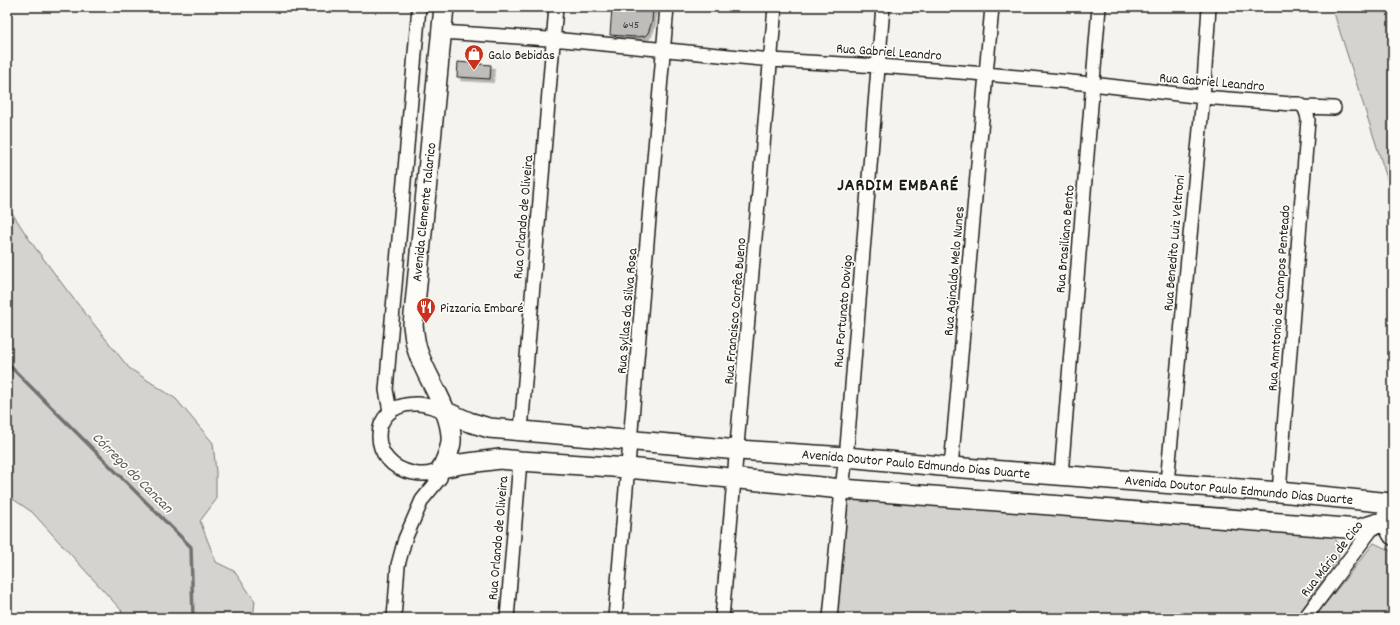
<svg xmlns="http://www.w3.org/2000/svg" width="1400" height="625" font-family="Dekko,sans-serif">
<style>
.green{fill:#d4d3cf;stroke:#787876}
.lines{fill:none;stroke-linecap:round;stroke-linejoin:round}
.stream{stroke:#72716f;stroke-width:3.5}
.building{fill:#bebdba;stroke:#1c1c1c;filter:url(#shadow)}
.street-casing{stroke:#1c1c1c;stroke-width:16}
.secondary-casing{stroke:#1c1c1c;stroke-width:22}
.street{stroke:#fdfcf7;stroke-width:13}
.secondary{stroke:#fdfcf7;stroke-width:19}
.labels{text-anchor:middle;stroke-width:3.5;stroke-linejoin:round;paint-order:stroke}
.number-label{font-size:12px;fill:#444}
.street-label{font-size:14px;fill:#1c1c1c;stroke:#fdfcf7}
.poi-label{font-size:14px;fill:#1c1c1c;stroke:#fdfcf7;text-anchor:start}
.water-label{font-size:15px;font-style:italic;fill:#5c5c5a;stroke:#fdfcf7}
.district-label{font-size:18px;font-weight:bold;letter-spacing:1px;fill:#1c1c1c;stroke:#fdfcf7}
</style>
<defs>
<filter id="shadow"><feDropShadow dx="3.5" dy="3.5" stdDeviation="0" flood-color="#0004"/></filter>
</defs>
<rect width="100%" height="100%" fill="#f4f3ee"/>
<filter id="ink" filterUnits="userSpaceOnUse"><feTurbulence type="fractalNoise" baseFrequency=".025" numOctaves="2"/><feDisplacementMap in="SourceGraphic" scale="8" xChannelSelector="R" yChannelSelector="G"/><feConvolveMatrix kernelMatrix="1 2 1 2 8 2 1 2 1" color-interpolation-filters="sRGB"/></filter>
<g filter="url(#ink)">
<path class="green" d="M1332 7H1393V197Z
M7 205 31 242 69 293 129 368 176 399 213 443 216 472V500L200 521 216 562 234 571 255 601 253 618H120L122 611 32 512 7 495Z
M849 495 1332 534C1338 541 1340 549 1338 558L1296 618H835Z
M1374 543 1393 552V618H1314Z"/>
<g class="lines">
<path class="stream" d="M7 363 191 547 193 618"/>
</g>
<path class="building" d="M612 7H653L652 22 648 33 645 36 636 37 610 35Z
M458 62 491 65 490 79 457 77Z"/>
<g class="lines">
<g class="street-casing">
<path id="street" d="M441 32 563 40 771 60 879 66 986 74 1092 84 1203 97 1292 104H1299L1304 107 1334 108
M390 411 386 390 419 7
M521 430 556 7
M951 467 992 7
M442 468C434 474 423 475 413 473 368 465 367 405 414 404 425 403 435 408 444 411
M1061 475 1099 7
M1167 483 1203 97 1209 7
M1279 492 1308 120 1307 114 1304 107
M394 618 398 565 405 539 422 500 440 478 442 468
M507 618 520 461
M615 618 667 7
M722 618 775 7
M830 618 842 489 847 447 883 7
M1305 618 1371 530 1378 525"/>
</g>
<g class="secondary-casing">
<path id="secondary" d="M444 411 469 422 489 428 738 450 846 457 951 467 1279 492 1391 503
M442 468 461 464 500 459 520 461 628 468 842 489 1359 529 1385 521
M442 468C446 459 450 451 451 442 453 412 427 380 418 352 415 344 414 334 413 325L444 7
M1389 509 1385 521 1393 535"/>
</g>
<use href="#street" class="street"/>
<use href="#secondary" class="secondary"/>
</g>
</g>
<defs>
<g id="shop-pin" transform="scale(1)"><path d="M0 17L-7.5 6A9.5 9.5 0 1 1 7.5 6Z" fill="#c8321e" stroke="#fdfcf7"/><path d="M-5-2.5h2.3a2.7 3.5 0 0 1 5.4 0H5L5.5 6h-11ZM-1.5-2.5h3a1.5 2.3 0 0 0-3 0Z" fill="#fff"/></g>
<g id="restaurant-pin" transform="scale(1)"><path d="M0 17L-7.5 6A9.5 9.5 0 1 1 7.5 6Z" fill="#c8321e" stroke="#fdfcf7"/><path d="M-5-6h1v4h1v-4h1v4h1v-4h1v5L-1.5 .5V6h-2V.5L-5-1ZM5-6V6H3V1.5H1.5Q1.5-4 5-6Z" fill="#fff"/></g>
</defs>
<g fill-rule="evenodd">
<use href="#shop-pin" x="474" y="54"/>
<use href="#restaurant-pin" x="426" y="307"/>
</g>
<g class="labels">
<g class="number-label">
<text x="631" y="28">645</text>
</g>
<g class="street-label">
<text transform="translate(889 51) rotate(4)" y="5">Rua Gabriel Leandro</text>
<text transform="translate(1212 81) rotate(5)" y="5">Rua Gabriel Leandro</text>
<text transform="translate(423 212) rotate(-84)" y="5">Avenida Clemente Talarico</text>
<text transform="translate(522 217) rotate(-85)" y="5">Rua Orlando de Oliveira</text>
<text transform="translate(1064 239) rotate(-85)" y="5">Rua Brasiliano Bento</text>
<text transform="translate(1173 243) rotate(-85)" y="5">Rua Benedito Luiz Veltroni</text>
<text transform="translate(953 271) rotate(-85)" y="5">Rua Aginaldo Melo Nunes</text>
<text transform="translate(1278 298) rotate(-86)" y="5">Rua Amntonio de Campos Penteado</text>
<text transform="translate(626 311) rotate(-85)" y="5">Rua Syllas da Silva Rosa</text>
<text transform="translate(734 311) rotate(-85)" y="5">Rua Francisco Corrêa Bueno</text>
<text transform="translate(842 311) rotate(-85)" y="5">Rua Fortunato Dovigo</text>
<text transform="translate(916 463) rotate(5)" y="5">Avenida Doutor Paulo Edmundo Dias Duarte</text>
<text transform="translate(1239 489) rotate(5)" y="5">Avenida Doutor Paulo Edmundo Dias Duarte</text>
<text transform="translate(497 538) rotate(-85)" y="5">Rua Orlando de Oliveira</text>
<text transform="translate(1331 558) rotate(-52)" y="5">Rua Mário de Cico</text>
</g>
<g class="poi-label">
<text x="488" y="59">Galo Bebidas</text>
<text x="440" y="312">Pizzaria Embaré</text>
</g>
<g class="water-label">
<text transform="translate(133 472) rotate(45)" y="5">Córrego do Cancan</text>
</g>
<g class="district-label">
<text x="898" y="190">JARDIM EMBARÉ</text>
</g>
</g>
<rect width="1400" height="625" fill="none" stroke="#fdfcf7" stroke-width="24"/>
<rect x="12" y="12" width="1376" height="601" fill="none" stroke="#1c1c1c" stroke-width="1.5" filter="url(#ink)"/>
</svg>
